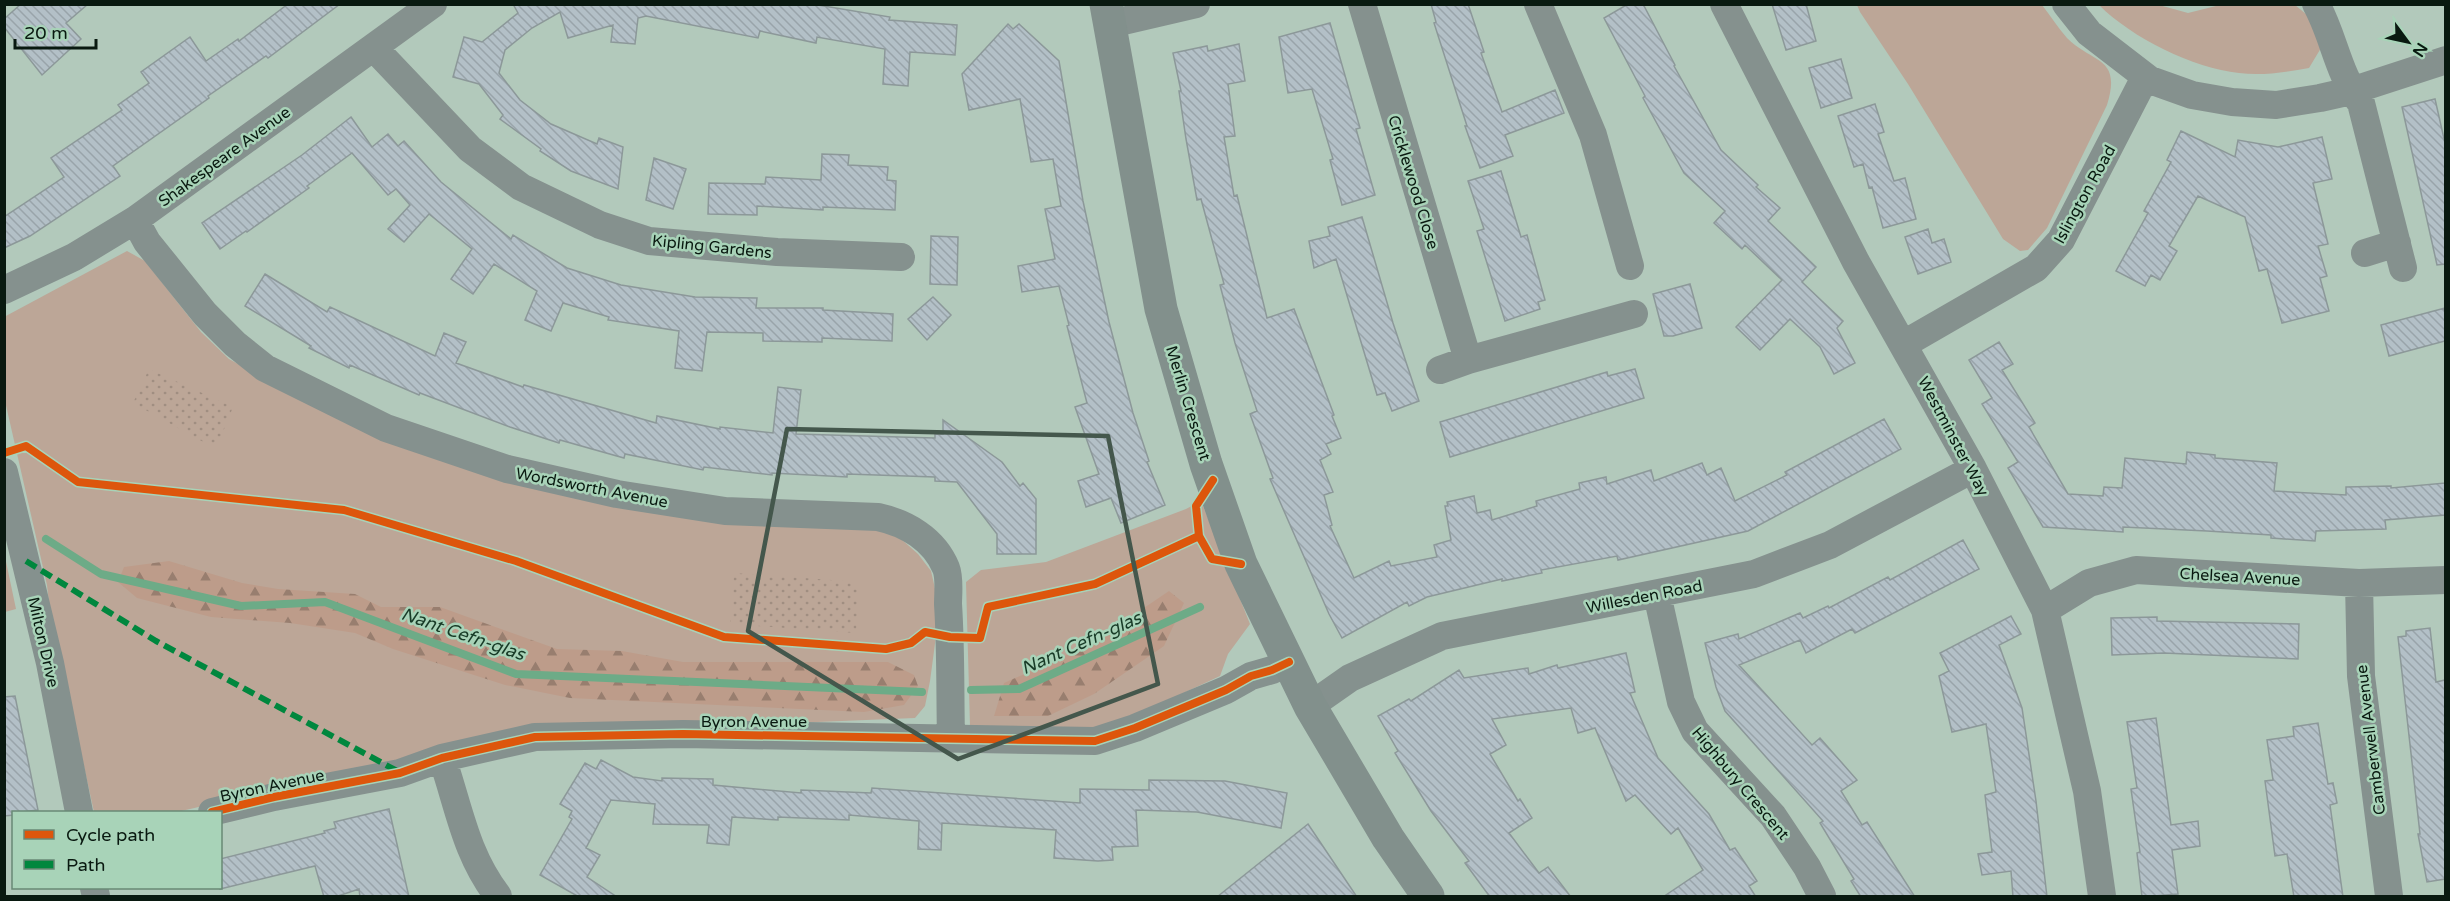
<svg xmlns="http://www.w3.org/2000/svg" width="2450" height="901" font-family="'Varela Round',sans-serif">
<style>
.grass{fill:#bca697}
.forest{fill:url(#forest-firs)}
.park{fill:url(#park-dots)}
.lines{fill:none;stroke-linecap:round;stroke-linejoin:round}
.stream{stroke:#6dab87;stroke-width:8}
.building{fill:url(#building-back-hatch);stroke:#8c9899;stroke-width:1.5}
.street{stroke:#85918e;stroke-width:28}
.secondary{stroke:#82908c;stroke-width:33}
.quiet{stroke:#00873e;stroke-width:6;stroke-dasharray:12 6;stroke-linecap:butt}
.cycleway-casing{stroke:#a8d3b8;stroke-width:11}
.cycleway{stroke:#dd560c;stroke-width:8}
.marked{fill:none;stroke:#44574c;stroke-width:4.5;stroke-linejoin:round}
.labels{text-anchor:middle;stroke-width:5;stroke-linejoin:round;paint-order:stroke}
.street-label{font-size:16px;fill:#091910;stroke:#a8d3b8}
.water-label{font-size:18px;font-style:italic;fill:#183b27;stroke:#a8d3b8}
</style>
<defs>
<pattern id="forest-firs" width="22" height="20" patternUnits="userSpaceOnUse" patternTransform="scale(1.5)"><rect width="22" height="20" fill="#bd9c8a"/><path d="M5 1l3.5 6h-7zM16 11l3.5 6h-7z" fill="#987e6f"/></pattern>
<pattern id="park-dots" width="8" height="8" patternUnits="userSpaceOnUse" patternTransform="scale(1.5)"><rect width="8" height="8" fill="#bca697"/><path d="M2 2h.1M6 6h.1" fill="none" stroke="#a08e81" stroke-width="1.8" stroke-linecap="round"/></pattern>
<pattern id="building-back-hatch" width="6" height="6" patternUnits="userSpaceOnUse" patternTransform="scale(1.5)"><rect width="6" height="6" fill="#b3c0c7"/><path d="M-1 5l2 2M0 0l6 6M5-1l2 2" fill="none" stroke="#99a4aa"/></pattern>
</defs>
<rect width="100%" height="100%" fill="#b2c9bb"/>
<path class="grass" d="M1857 5H2042C2050 15 2058 28 2067 38 2093 64 2122 56 2107 105L2047 228 2028 250 2020 251 2003 239 1908 84 1860 12Z
M2099 5H2159L2188 13 2220 5H2295L2312 19 2321 48 2309 68C2286 72 2262 76 2239 73 2193 68 2132 38 2099 5Z
M127 251 145 261 201 332 229 359 275 384 393 442 878 530 900 538 918 554 931 571 936 593 938 621 930 681 925 706 915 718 741 725 363 769 177 812H94L50 612 47 585 5 401 4 317Z
M1201 501 1250 624 1228 654 1220 676 1102 731 970 726 966 582 981 570 1046 562 1186 509Z
M4 552 16 609 5 612H4Z"/>
<path class="forest" d="M169 561 242 583 278 589 355 594 381 607H440L557 649 622 651 683 662H888L914 675 918 686 904 705 864 712 570 698 505 685 393 649 355 633 290 623 211 617 137 598 118 582 124 567Z
M1169 591 1184 603 1164 646 1094 694 1048 716H994L1004 683 1089 645Z"/>
<path class="park" d="M149 369 233 407 216 449 133 403Z
M734 573 859 582 856 633 730 624Z"/>
<g class="lines">
<path class="stream" d="M46 539 101 574 241 606 325 602 516 674 922 692
M971 690 1019 689 1200 607"/>
</g>
<path class="building" d="M21 4H88L66 23 81 39 42 75 4 27V19Z
M288 4H340L268 58 266 56 208 96 209 98 113 166 120 176 30 236 4 248V217L64 177 51 158 122 110 118 105 149 83 141 72 190 37 206 61 238 39 239 41Z
M513 4H812L890 17 889 20 957 25 955 55 910 52 908 86 883 84 885 49 817 37 816 43 760 31 758 38 646 16 638 18 635 44 611 42 613 25 568 38 560 12 532 28 505 50 499 73 520 100 551 124 597 144 599 138 623 147 618 189 571 171 540 151 541 149 500 119 503 115 479 84 453 77 464 37 482 42 518 13Z
M1431 4H1468L1484 52 1481 53 1502 112 1555 90 1564 113 1505 135 1513 156 1480 168 1465 126H1467L1434 23 1436 22Z
M1628 4H1643L1675 65 1674 66 1721 150 1758 185 1756 187 1780 208 1768 221 1816 267 1802 282 1843 321 1837 328 1855 363 1834 374 1820 347 1790 319 1760 350 1736 327 1782 280 1745 245 1742 249 1714 223 1725 211 1684 173 1643 98 1645 96 1604 18Z
M1772 4H1806L1816 41 1786 50Z
M1330 23 1360 128 1356 129 1375 195 1342 205 1330 160 1333 159 1312 89 1288 93 1279 37Z
M1008 24 1013 29 1019 24 1059 61 1083 201 1109 322 1133 413 1149 461 1147 462 1165 505 1121 523 1111 498 1086 507 1078 481 1099 474 1075 407 1087 403 1067 326 1069 325 1059 286 1022 292 1018 266 1055 259 1045 209 1061 206 1053 159 1031 162 1020 99 969 110 962 74Z
M1239 44 1245 81 1228 84 1235 136 1224 137 1234 196 1237 195 1267 318 1294 309 1334 415 1332 416 1341 438 1326 444 1331 454 1320 460 1333 492 1324 495 1332 525 1330 526 1354 578 1389 561 1391 566 1437 557 1434 545 1451 540 1445 506H1448L1447 502 1474 496 1477 513 1490 510 1492 520 1537 506 1536 501 1580 489 1579 483 1606 477 1607 484 1651 470 1654 481 1702 463 1707 475 1721 468 1735 501 1787 475 1785 472 1884 419 1901 449 1748 531 1618 560 1617 556 1541 570 1542 573 1502 581V579L1427 597 1409 606 1407 602 1342 638 1329 614 1270 479 1273 478 1250 414 1257 411 1235 343 1220 285 1224 284 1201 199 1197 200 1186 139 1179 91H1181L1173 53 1207 46 1208 51Z
M1841 59 1852 98 1821 108 1809 68Z
M2435 99 2445 143V264L2437 265 2402 107Z
M1875 104 1884 132 1878 134 1894 181 1905 178 1916 219 1883 228 1872 187 1869 188 1863 164 1854 167 1838 116Z
M351 117 372 147 388 134 398 146 404 141 441 182 511 239 513 235 567 268 621 285 695 297 757 298 756 308H823V310L893 314 892 341 822 338V342L763 341V333L707 332 702 371 675 368 679 331 608 320 609 317 563 303 551 331 525 320 537 291 494 264 473 294 451 279 472 249 429 214 404 242 388 229 410 205 396 189 388 195 352 153 307 186 309 188 247 232 246 231 220 249 202 223 302 155Z
M2181 131 2235 157 2238 140 2278 147 2322 137 2332 179 2313 183 2328 244 2318 246 2327 276 2320 278 2329 311 2282 323 2267 269 2259 271 2245 217 2198 196 2169 246 2177 251 2160 280 2151 275 2145 286 2116 271 2148 213 2144 211 2171 162 2167 160Z
M822 154 849 155 848 165 888 167 887 180 896 181 895 210 823 207V210L757 206V215L708 214 709 183 765 184 766 177 821 180Z
M654 158 686 169 673 209 646 200Z
M1501 171 1521 237 1527 235 1545 300 1538 302 1540 309 1505 321 1477 231 1484 229 1468 181Z
M1362 217 1393 323 1419 401 1392 411 1385 393 1377 395 1336 259 1314 268 1309 241 1330 236 1328 227Z
M1928 229 1932 243 1944 239 1951 262 1918 274 1905 237Z
M931 236 958 237 957 285 930 284Z
M265 274 327 312 330 307 435 356 444 333 466 342 456 363 523 387 524 385 656 423 657 416 720 429V427L773 433 778 387 801 390 796 434 935 438V434H943V420L1002 462 1020 486 1023 483 1036 499V554H997V534L957 482 935 481V477L847 474V477L772 473V475L704 467 703 470 625 454 624 458 560 440 559 443 510 427 420 393 419 395 350 365 349 368 309 348 311 346 245 306Z
M1690 284 1702 328 1673 336H1664L1653 294Z
M933 297 951 315 927 340 908 319Z
M2445 308V341L2389 356 2381 325Z
M1999 342 2013 364 2002 370 2035 423 2029 427 2068 494 2103 496 2104 487 2122 488 2125 458 2186 464 2187 452 2215 455V458L2277 463 2274 491 2346 495V487L2391 486V488L2445 483V515L2385 520 2386 529 2316 531 2315 541 2271 538V535L2207 531 2123 527V532L2043 527 2008 468 2018 462 1982 404 1992 398 1969 360Z
M1635 369 1644 398 1450 457 1440 422 1607 372 1608 376Z
M1963 540 1979 569 1855 633 1852 629 1806 653 1800 640 1739 665 1812 745 1820 738 1857 780 1841 791 1862 825 1867 822 1915 897H1861L1851 881 1854 879 1820 823 1823 821 1725 711 1716 687 1705 643 1738 634 1739 639 1800 613 1803 618 1828 606 1829 608 1888 577 1890 580Z
M2011 616 2021 634 1999 645 2022 708 2036 801 2047 897H2013L2011 871 1982 875 1978 854 1992 852 1985 795 1996 792 1986 724 1952 732 1939 676 1949 671 1940 653Z
M2157 617V621L2299 624 2298 659 2164 653 2112 655 2111 618Z
M2430 628 2436 682 2445 680V879L2427 882 2418 834H2420L2398 637 2406 636V631Z
M1626 653 1635 692 1630 693 1658 758 1709 814 1730 850 1735 848 1757 881 1749 886 1756 897H1663L1703 870 1678 828 1671 834 1635 795 1626 801 1595 728 1578 733 1571 708 1492 719 1506 745 1490 754 1518 801 1520 799 1532 818 1509 833 1539 873 1548 867 1571 897H1490L1465 863 1469 861 1431 811 1395 753 1398 751 1378 716 1409 699 1411 701 1459 670 1464 678 1528 668 1529 674 1557 665 1558 668Z
M15 696 38 810 14 813V815L4 816V697Z
M2156 718 2171 825 2198 821 2200 846 2172 850 2178 894 2142 897 2137 853 2140 852 2131 789 2137 788 2127 722Z
M2318 723 2328 784 2333 783 2337 803 2330 805 2343 897H2294L2287 854 2275 856 2265 781 2273 780 2267 740 2294 736 2293 727Z
M601 760 633 777 662 781V778L713 779V785L801 793V790L871 793 872 788 1080 803V789L1149 790V780L1225 781 1287 793 1281 828 1197 812 1136 810 1138 846 1112 847 1113 860 1098 861 1054 858 1056 830 942 823 941 850 918 849 919 821 849 815V820L778 817V820L732 817 729 845 707 843 709 825 653 824 655 804 611 800 586 848 600 855 587 877 617 897H579L540 875 572 819 569 817 572 811 560 804 585 763 596 769Z
M389 809 409 897H360L359 889 335 897H324L315 866 220 889V859L325 833 324 831 336 828 334 822Z
M1308 824 1357 897H1217Z"/>
<g class="lines">
<path class="street" d="M1362 4 1468 360 1634 314
M1538 4 1593 135 1630 266
M1724 4 1856 262 1973 469 2045 610 2087 791 2102 896
M2066 4 2089 33 2150 80 2192 95 2232 102 2276 105 2320 98 2351 91 2446 60
M2316 4C2334 36 2338 75 2361 103L2403 268
M1110 24 1196 4
M374 48 470 149 521 187 600 225 649 241 777 252 901 257
M135 220 147 242 205 314 235 344 265 368 386 428 507 469 617 494 725 511 878 517C906 523 934 539 946 568 950 578 948 594 948 604 951 649 950 694 951 739
M2365 253 2397 243
M4 290 74 257 135 220 433 4
M1904 344 2036 268 2061 240 2140 87 2150 80
M1440 370 1468 360
M4 472 50 663 79 812
M2359 583 2361 676 2389 896
M1657 594 1681 702 1695 731 1773 816 1807 867 1822 896
M2045 610 2089 583 2136 570 2359 583 2446 580
M1310 706 1350 678 1442 636 1754 574 1830 545 1973 469
M442 758C459 807 465 853 498 896
M212 812 274 797 400 773 442 758 535 737 683 734 1095 741 1135 728 1226 690 1251 676 1272 670 1289 662
M94 888 96 896"/>
<path class="secondary" d="M1106 4 1161 309 1206 464 1241 564 1310 706 1388 838 1428 896"/>
<path class="quiet" d="M26 561 156 641 399 772"/>
<g class="cycleway-casing">
<path id="cycleway" d="M4 453 26 446 78 482 344 510 516 561 724 637 886 649 911 643 925 632 950 637 980 638 988 607 1095 584 1199 536
M1213 480 1196 506 1199 536 1212 559 1241 564
M212 812 274 797 400 773 442 758 535 737 683 734 1095 741 1135 728 1226 690 1251 676 1272 670 1289 662"/>
</g>
<use href="#cycleway" class="cycleway"/>
</g>
<path class="marked" d="M787 429 1108 436 1158 684 958 759 748 631Z"/>
<g class="labels">
<g class="street-label">
<text transform="translate(224 156) rotate(-36)" y="6">Shakespeare Avenue</text>
<text transform="translate(1414 182) rotate(73)" y="6">Cricklewood Close</text>
<text transform="translate(2084 194) rotate(-61)" y="6">Islington Road</text>
<text transform="translate(712 246) rotate(6)" y="6">Kipling Gardens</text>
<text transform="translate(1189 403) rotate(73)" y="6">Merlin Crescent</text>
<text transform="translate(1954 436) rotate(62)" y="6">Westminster Way</text>
<text transform="translate(592 487) rotate(11)" y="6">Wordsworth Avenue</text>
<text transform="translate(2240 576) rotate(3)" y="6">Chelsea Avenue</text>
<text transform="translate(1644 596) rotate(-11)" y="6">Willesden Road</text>
<text transform="translate(44 642) rotate(77)" y="6">Milton Drive</text>
<text x="754" y="727">Byron Avenue</text>
<text transform="translate(2370 740) rotate(-97)" y="6">Camberwell Avenue</text>
<text transform="translate(1741 783) rotate(50)" y="6">Highbury Crescent</text>
<text transform="translate(272 785) rotate(-12)" y="6">Byron Avenue</text>
</g>
<g class="water-label">
<text transform="translate(463 634) rotate(19)" y="6">Nant Cefn-glas</text>
<text transform="translate(1081 643) rotate(-24)" y="6">Nant Cefn-glas</text>
</g>
</g>
<rect width="2450" height="901" fill="none" stroke="#091910" stroke-width="12"/>
<rect x="12" y="811" width="210" height="78" fill="#a8d3b8" stroke="#688975" stroke-width="1.5"/>
<rect x="24" y="830" width="30" height="9" fill="#dd560c" stroke="#688975" stroke-width="1.5"/>
<text x="66" y="841" font-size="18" fill="#091910">Cycle path</text>
<rect x="24" y="860" width="30" height="9" fill="#00873e" stroke="#688975" stroke-width="1.5"/>
<text x="66" y="871" font-size="18" fill="#091910">Path</text>
<g transform="translate(2408 42) rotate(123)" stroke="#a8d3b8" stroke-width="4.5" paint-order="stroke">
<path d="M0-4.5L10 22L0 15L-10 22Z" fill="#091910"/>
<text y="-9" font-size="16" font-weight="bold" text-anchor="middle" fill="#091910">N</text>
</g>
<path d="M15 39v9h81v-9" fill="none" stroke="#091910" stroke-width="3"/>
<text x="24" y="39" font-size="18" fill="#091910" stroke="#a8d3b8" stroke-width="4.5" paint-order="stroke">20 m</text>
</svg>
